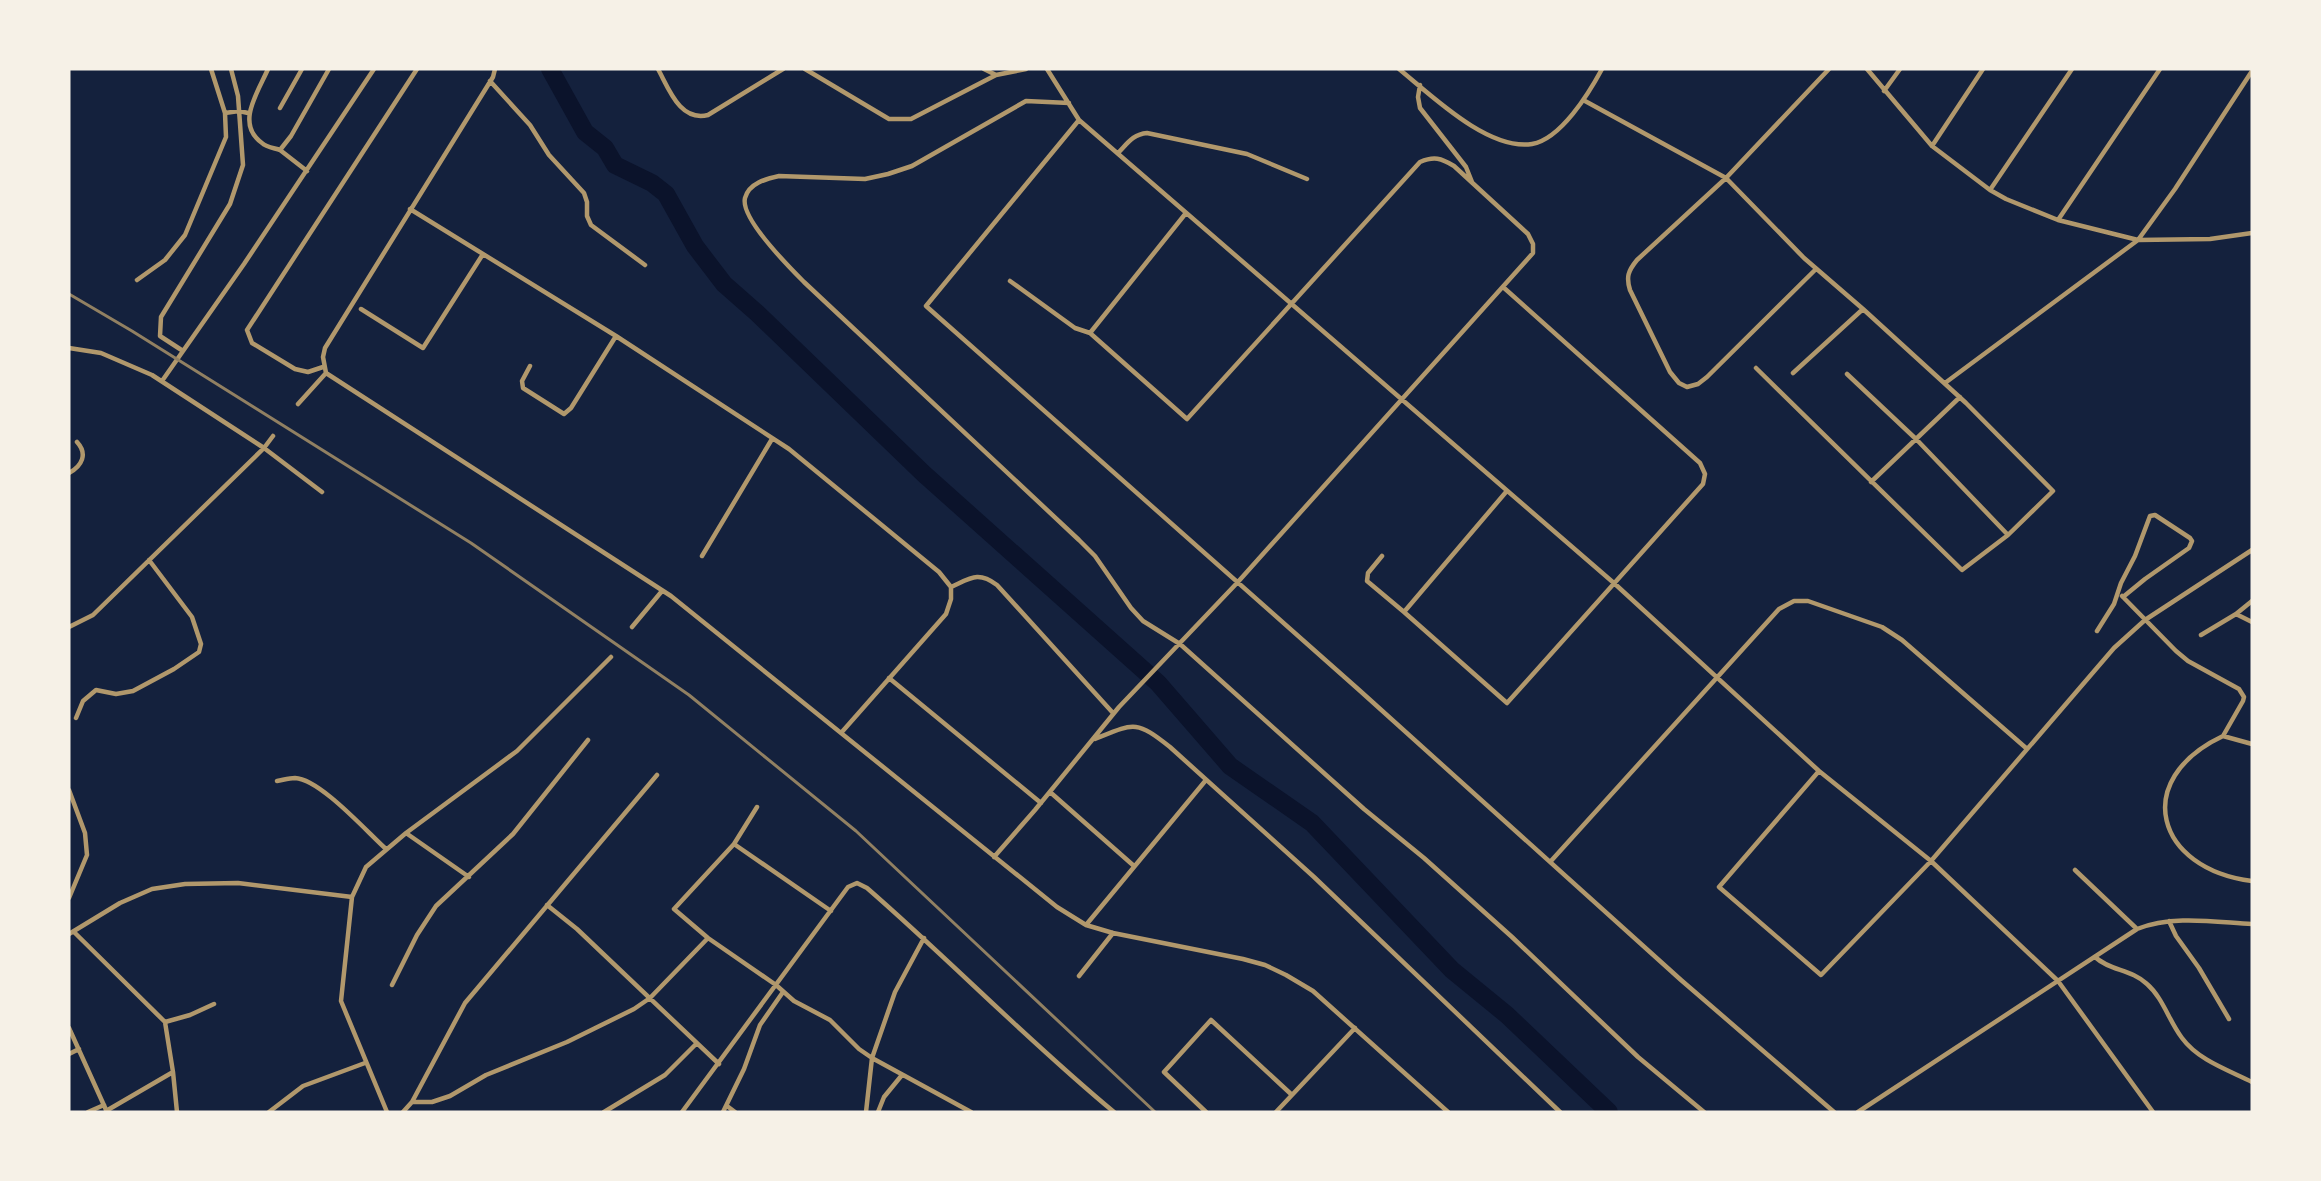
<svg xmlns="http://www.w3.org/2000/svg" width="2321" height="1181" font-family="Georgia,serif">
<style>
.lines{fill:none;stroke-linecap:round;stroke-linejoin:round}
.river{stroke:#0b132b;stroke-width:18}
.minor{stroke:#b1986c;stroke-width:4.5}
.rail{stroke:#918062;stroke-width:3}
</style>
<rect width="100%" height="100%" fill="#14213d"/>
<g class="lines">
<path class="river" d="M550 69 585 132 605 148 615 165 652 183 666 194 695 246 724 284 757 313 924 474 1158 683 1230 766 1312 823 1452 970 1507 1015 1609 1112"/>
<path class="minor" d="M268 69C258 92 235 124 262 143 266 147 274 148 280 150
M495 69 493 77 325 348 323 357 326 373 671 596 1057 907 1086 925 1113 933 1243 959 1265 965 1286 975 1313 991 1448 1112
M658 69C669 89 680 122 708 115L783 69
M805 69 889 119H911L996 75 1026 69
M984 69 996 75
M1047 69 1079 120 1615 584 1819 771 1931 861 2058 981 2153 1112
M1399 69C1431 95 1488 151 1532 144 1561 139 1589 93 1602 69
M1867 69 1932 146 1990 190 2006 199 2058 220 2138 240 2210 239 2252 233
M490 81 530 125 549 155 584 193 587 202V216L591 225 645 265
M1420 85 1418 97 1420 108 1466 167 1472 182
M1884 91 1900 69
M1585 101 1726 178 1804 258 1863 309 1966 403 2053 491 2008 535 1962 570 1756 368
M1069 103 1026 101 912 166 888 174 865 179 779 176C766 179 749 183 745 198 740 218 790 268 804 282L1079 540 1095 556 1131 608 1143 621 1180 644 1364 809 1424 858 1512 937 1638 1057 1704 1112
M280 108 302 69
M225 113 239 111 248 113
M1079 120 926 306 1358 689 1681 980 1834 1112
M1932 146 1983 69
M1118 153C1127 144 1133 134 1147 133L1247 154 1307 179
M307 171 280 150 291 136 329 69
M1990 190 2072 69
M410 209 616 336 789 449 939 572 951 587
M2058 220 2160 69
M1816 269 1707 377 1698 384 1687 387 1679 383 1670 372 1630 290C1626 277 1628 271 1637 260L1726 178 1829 69
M137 280 165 260 185 235 226 137 225 113 211 69
M1010 281 1075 328 1090 333
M1503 287 1700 463 1705 474 1703 484 1507 703 1404 612 1506 492
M361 309 423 348 483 254
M69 348 101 353 152 375 264 448 322 492
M183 351 160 336 161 317 230 204 243 165 238 96 231 69
M530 366 522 381 523 388 564 414 571 408 616 336
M323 367 308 372 295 369 252 343 247 330 417 69
M1793 373 1863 309
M1847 374 1917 440 2008 535
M162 381 244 264 374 69
M1945 383 2138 240 2175 189 2252 71
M298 404 326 373
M69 473C82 466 88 454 77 442
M1871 482 1960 397
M702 556 772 439
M1382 556 1368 573 1367 581 1404 612
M951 587C971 578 978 571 997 585L1113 713
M2122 596 2176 651 2188 661 2239 689 2244 697 2243 701 2223 736
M2252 601 2236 614 2252 622
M69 627 93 615 264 448 273 436
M632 627 662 591
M2097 631 2114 604 2121 583 2135 556 2150 516 2155 515 2190 538 2192 541 2189 548 2145 579 2123 597
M2201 635 2236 614
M889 678 1041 803
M76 718 83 701 96 690 116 694 133 691 174 669 199 652 201 644 192 617 149 560
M841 733 946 614 951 599V587
M1095 739C1134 723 1136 720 1170 747L1314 877 1560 1112
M2252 744 2223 736C2130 780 2156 869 2252 881
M1819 771 1719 887 1821 975 1931 861 2114 648 2145 620 2252 550
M277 781C283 780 289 778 295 778 320 779 367 832 386 849
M69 790 85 833 87 855 69 898
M1050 792 1134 866
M406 833 469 877
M734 844 757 807
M994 857 1035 810 1119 707 1237 583 1533 253V244L1528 234 1454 166C1441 158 1434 156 1420 162L1187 419 1090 333 1186 213
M1551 861 1779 609 1794 601H1808L1882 627 1902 640 2026 748
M2075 870 2137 929
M547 905 577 929 719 1064
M831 911 734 844 674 909 708 938 776 985 794 1001 830 1020 859 1049 872 1058 895 992 924 938
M2169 921 2176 936 2199 968 2229 1019
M1086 925 1206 780
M74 932 165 1022 173 1072 106 1111
M69 934 120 903 152 889 185 884 238 883 352 897
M2095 957C2110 971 2131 969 2147 984 2163 998 2169 1021 2182 1038 2198 1060 2228 1070 2252 1082
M1079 976 1113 933
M392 985 417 935 436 906 513 834 588 740
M165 1022 190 1015 214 1004
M69 1028 107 1112
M69 1054 79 1049
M173 1072 177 1112
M412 1102H432L450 1096 486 1075 567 1042 634 1009 650 998 708 938
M727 1106 735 1112
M88 1112 104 1105
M269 1112 303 1086 365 1063
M387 1112 341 1001 352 897 366 867 406 833 517 751 611 657
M403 1112 412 1102 465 1003 657 775
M604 1112 665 1075 696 1044
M682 1112 848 887 857 883 867 888C951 961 1028 1041 1114 1112
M723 1112 744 1069 760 1025 783 992
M866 1112 872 1058 971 1112
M878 1112 884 1097 902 1075
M1206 1112 1164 1072 1211 1020 1292 1095
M1276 1112 1355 1028
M1858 1112 2137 929C2173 915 2214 922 2252 924"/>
<path class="rail" d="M69 294 132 331 471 543 689 695 856 831 1155 1112"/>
</g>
<rect width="2321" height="1181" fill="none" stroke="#f6f1e7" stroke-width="141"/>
</svg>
